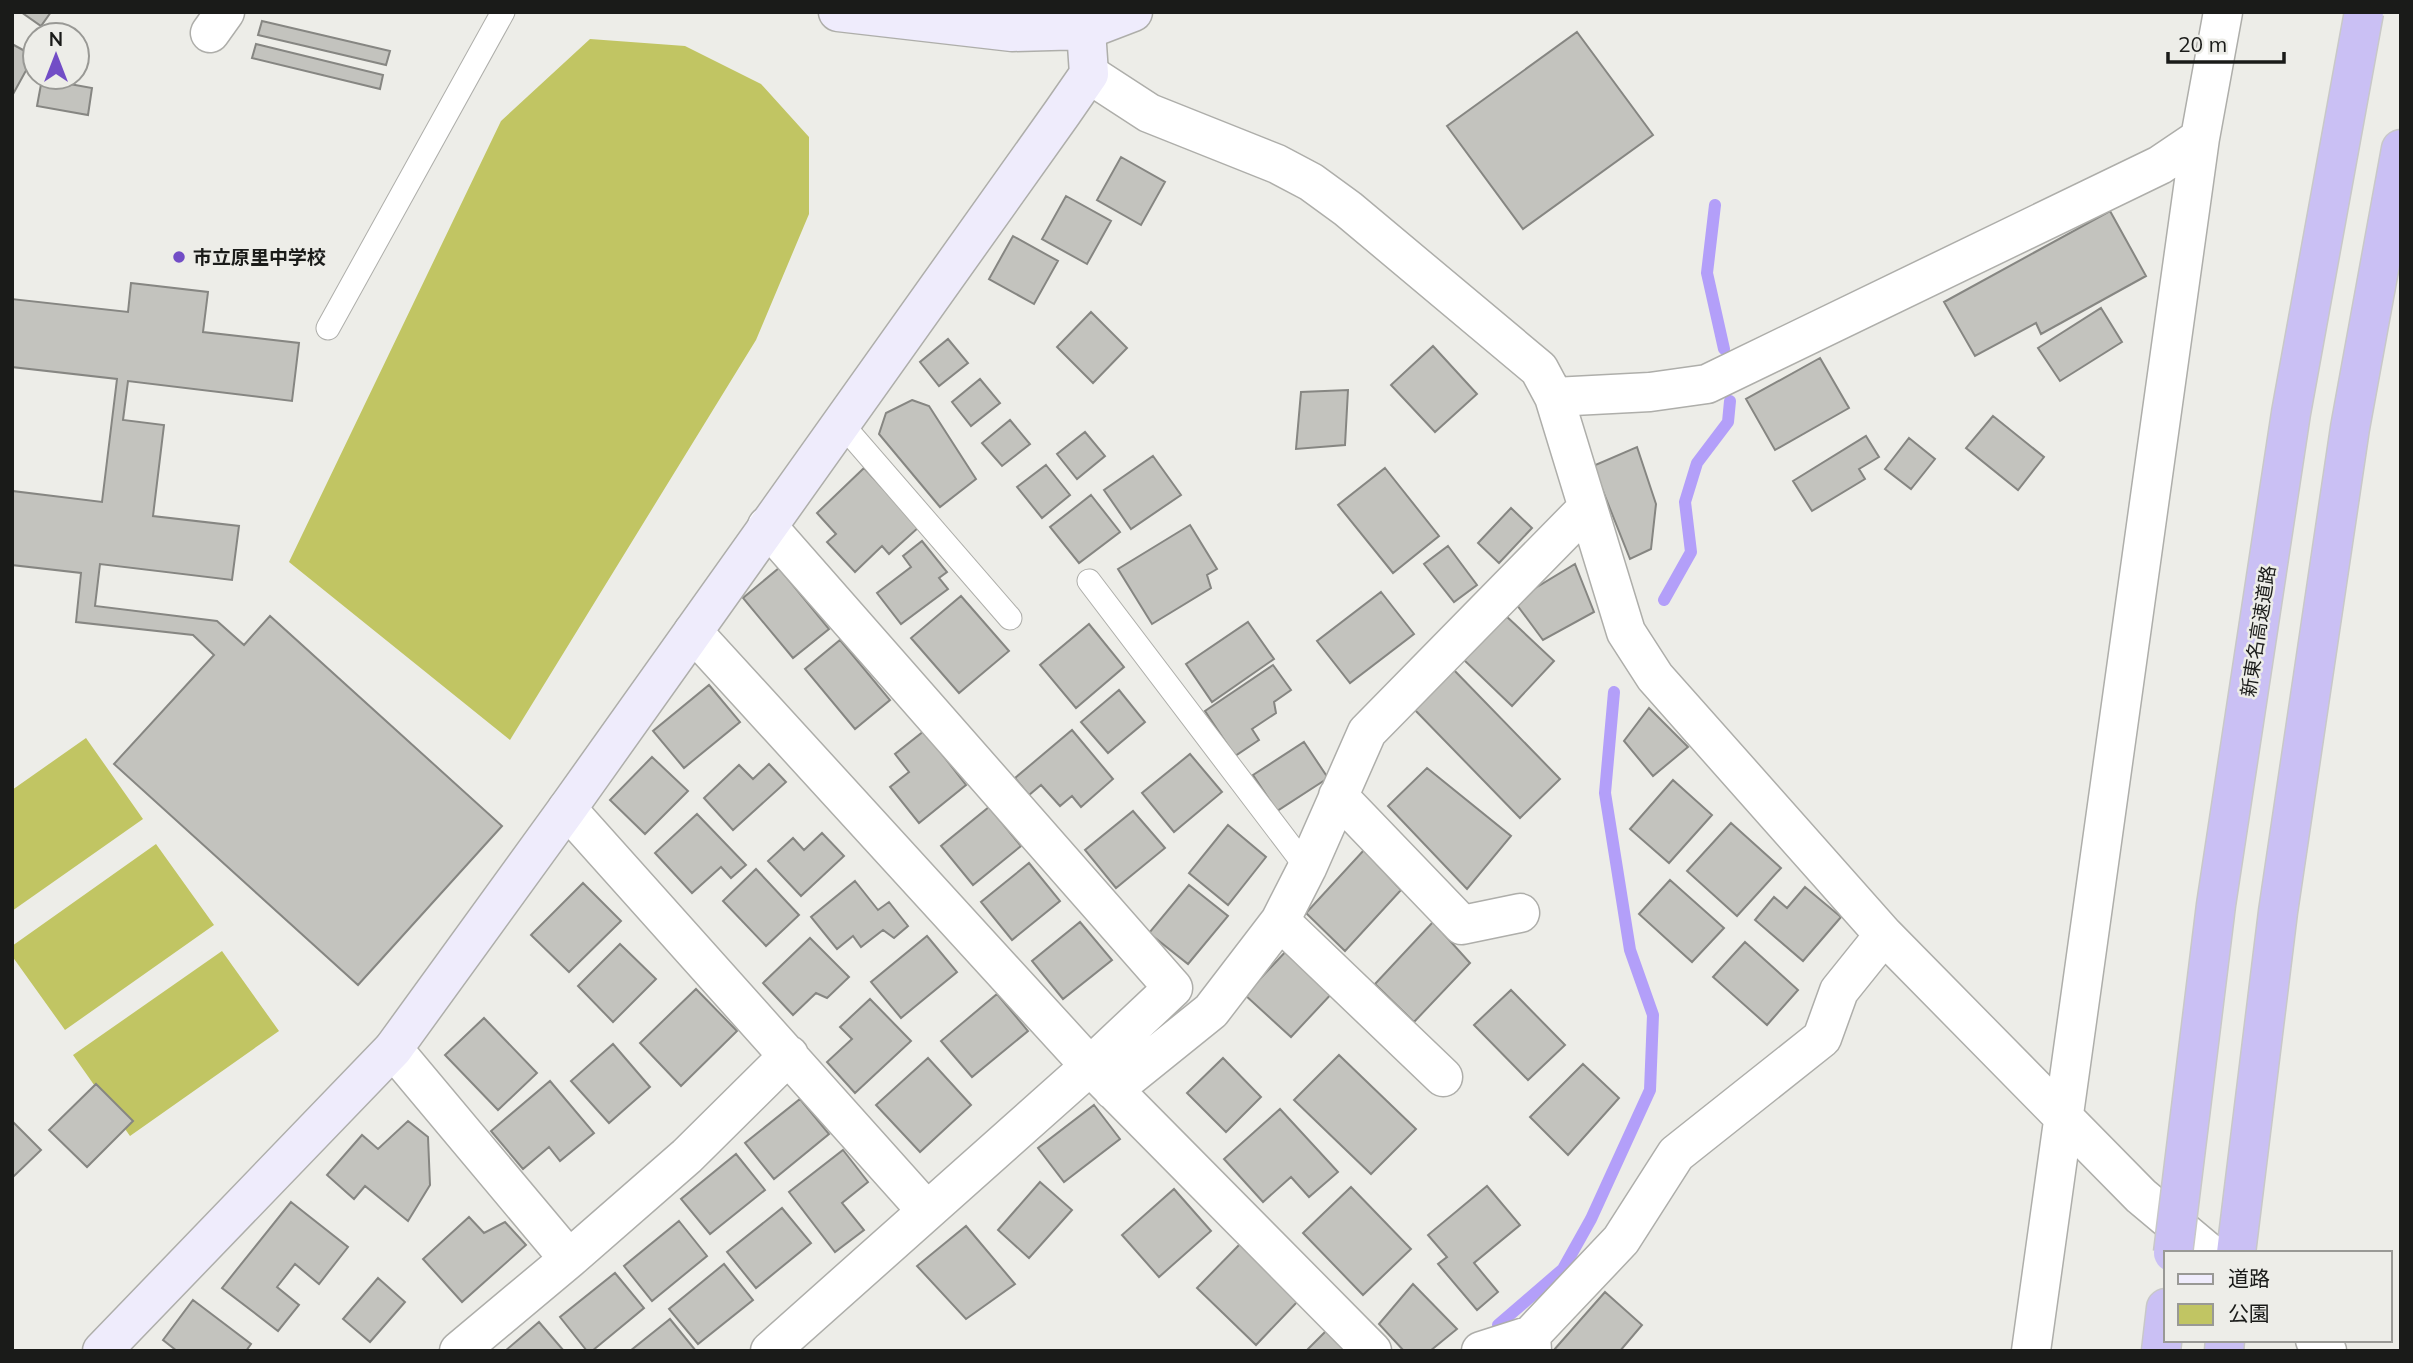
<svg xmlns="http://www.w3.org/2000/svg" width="2413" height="1363" font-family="Mulish,'Noto Sans JP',sans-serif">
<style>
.green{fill:#c1c563}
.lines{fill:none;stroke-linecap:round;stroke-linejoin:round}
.stream{stroke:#b39ff9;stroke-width:12}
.building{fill:#c3c3be;stroke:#868682;stroke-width:2}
.lane-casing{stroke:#aeaeaa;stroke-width:25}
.street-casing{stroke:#aeaeaa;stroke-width:41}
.secondary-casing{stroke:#aeaeaa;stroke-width:41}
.highway-casing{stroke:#c8c8c8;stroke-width:41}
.lane{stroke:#fff;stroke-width:23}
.street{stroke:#fff;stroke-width:38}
.secondary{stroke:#efecfc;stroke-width:38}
.highway{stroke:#cac0f4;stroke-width:38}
.highway-bridge-casing{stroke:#c8c8c8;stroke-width:41;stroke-linecap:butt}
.highway-bridge{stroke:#cac0f4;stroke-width:38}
.poi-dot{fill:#724dc6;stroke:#edede8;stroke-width:2.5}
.labels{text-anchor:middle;stroke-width:5;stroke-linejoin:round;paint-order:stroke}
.poi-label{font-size:19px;font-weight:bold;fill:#1a1b19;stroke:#edede8;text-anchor:start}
.street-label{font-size:19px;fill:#1a1b19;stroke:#edede8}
</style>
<rect width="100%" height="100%" fill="#edede8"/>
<path class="green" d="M590 39 685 46 761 84 809 137V214L756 340 510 740 289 562 501 121Z
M86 738 143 819 12 911V790Z
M156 844 214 925 65 1030 12 956V946Z
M222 951 279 1031 130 1136 73 1055Z"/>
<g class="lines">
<path class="stream" d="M1715 205 1707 273 1724 349
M1664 600 1691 552 1685 502 1697 463 1728 422 1730 401
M1498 1325 1563 1269 1591 1219 1650 1090 1653 1015 1630 950 1605 793 1614 692"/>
</g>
<path class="building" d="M21 12H51L41 26Z
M262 21 390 51 386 65 258 35Z
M1577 32 1653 135 1523 229 1447 126Z
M12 44 34 56 12 96Z
M256 44 383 75 380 89 252 58Z
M42 79 92 88 88 115 37 106Z
M1121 157 1165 182 1141 225 1097 200Z
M1066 196 1111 221 1087 264 1042 239Z
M2110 211 2146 276 2041 334 2036 323 1975 356 1944 302Z
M1013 236 1058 261 1034 304 989 279Z
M131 283 208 292 203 332 299 343 292 401 128 381 123 420 164 425 153 516 239 526 232 580 100 564 95 606 217 621 244 645 270 616 502 826 358 985 114 764 214 655 193 635 76 622 81 573 12 565V491L102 502 117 379 12 367V299L128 312Z
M2101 308 2122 342 2060 381 2038 348Z
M1091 312 1127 348 1093 383 1057 347Z
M948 339 968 363 939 386 920 362Z
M1433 346 1477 394 1435 432 1391 385Z
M1820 358 1849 408 1775 450 1746 399Z
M980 379 1000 403 971 426 952 402Z
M1348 390 1345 445 1296 449 1301 392Z
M912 400 929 406 976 479 940 507 879 434 886 413Z
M1993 416 2044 457 2018 490 1966 448Z
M1010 420 1030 444 1002 466 982 443Z
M1085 432 1105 456 1077 479 1057 454Z
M1866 436 1879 457 1859 469 1865 479 1812 511 1793 481Z
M1909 438 1935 459 1911 489 1885 469Z
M1637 447 1656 504 1651 549 1630 559 1593 466Z
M1153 456 1181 495 1131 529 1104 490Z
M1046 465 1070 495 1042 518 1017 487Z
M864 468 919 527 889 554 882 546 855 572 827 542 836 534 817 513Z
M1385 468 1439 536 1393 573 1338 505Z
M1091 495 1120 532 1079 563 1050 527Z
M1511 508 1532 528 1499 563 1478 543Z
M1190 525 1217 569 1207 575 1211 588 1152 624 1118 569Z
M922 541 947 572 939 578 948 589 901 624 877 593 911 567 903 556Z
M1448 546 1477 585 1454 602 1424 564Z
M1575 564 1594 612 1543 640 1514 601Z
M779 568 829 629 793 658 743 598Z
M1381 592 1414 634 1350 683 1317 641Z
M961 596 1009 651 959 693 911 638Z
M1505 615 1554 661 1512 706 1464 660Z
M1248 622 1274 659 1212 702 1186 664Z
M1089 624 1124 667 1076 708 1040 665Z
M840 640 890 700 855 729 805 669Z
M1273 665 1291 690 1274 702 1276 713 1252 729 1259 740 1235 756 1205 711Z
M1451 667 1560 779 1520 818 1411 706Z
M709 685 740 722 684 768 653 731Z
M1119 690 1145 722 1108 753 1081 722Z
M1649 708 1688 747 1653 776 1624 741Z
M1072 730 1113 779 1081 807 1072 796 1060 806 1041 785 1029 795 1015 778Z
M924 731 966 785 919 823 890 787 909 772 895 754Z
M1304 742 1328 778 1277 811 1253 775Z
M1190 754 1222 792 1174 832 1142 793Z
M652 757 688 791 645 834 610 800Z
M769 764 786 782 733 830 704 798 739 765 753 779Z
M1427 768 1511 836 1467 889 1388 806Z
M1673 780 1712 815 1669 863 1630 829Z
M989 807 1021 846 973 885 941 846Z
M1133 811 1165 848 1116 888 1085 850Z
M697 814 746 865 731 878 721 867 692 893 655 853Z
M1731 823 1781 868 1737 916 1687 871Z
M1228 825 1266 857 1228 905 1189 873Z
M822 833 844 856 801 896 768 861 793 838 804 850Z
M1364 850 1401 890 1345 951 1306 913Z
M1029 863 1060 901 1012 940 981 902Z
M756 869 799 915 766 946 723 901Z
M1670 880 1724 928 1692 962 1639 914Z
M855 881 878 910 889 902 908 926 894 938 883 930 861 947 853 936 837 949 811 917Z
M583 883 621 921 569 972 531 935Z
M1189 885 1228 916 1188 964 1149 933Z
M1805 887 1841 917 1803 961 1755 920 1774 897 1787 908Z
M1080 922 1112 960 1063 999 1032 961Z
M1433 922 1470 963 1414 1022 1375 984Z
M927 936 957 972 901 1018 871 982Z
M810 938 849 977 827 998 816 993 793 1015 763 983Z
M1745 942 1798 990 1767 1025 1713 977Z
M620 944 656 979 613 1022 578 986Z
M1289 948 1335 990 1291 1037 1245 995Z
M696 989 737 1031 681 1086 640 1043Z
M1511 990 1565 1045 1528 1080 1474 1025Z
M997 994 1028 1031 972 1077 941 1041Z
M870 999 911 1041 855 1093 827 1062 852 1039 840 1027Z
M484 1018 537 1073 498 1110 445 1055Z
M613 1044 650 1087 609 1123 571 1081Z
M1339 1055 1416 1129 1371 1174 1294 1100Z
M928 1058 971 1105 920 1152 876 1105Z
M1223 1058 1261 1097 1226 1132 1187 1093Z
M1583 1064 1619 1098 1568 1155 1530 1117Z
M550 1081 594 1133 560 1161 549 1147 523 1169 491 1131Z
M96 1084 133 1121 87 1167 49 1130Z
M800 1099 829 1134 774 1179 745 1143Z
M1094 1105 1120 1139 1064 1182 1038 1148Z
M1280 1109 1338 1172 1309 1197 1291 1177 1263 1202 1224 1159Z
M12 1121 41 1150 12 1178Z
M408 1121 428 1137 430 1185 408 1221 365 1186 354 1199 327 1175 362 1135 378 1149Z
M843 1150 868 1182 842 1203 864 1230 835 1252 789 1192Z
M736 1154 765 1190 710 1234 681 1199Z
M1040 1182 1072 1210 1029 1258 998 1230Z
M1487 1186 1520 1225 1474 1263 1498 1292 1477 1310 1438 1264 1447 1257 1428 1235Z
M1351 1187 1411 1249 1363 1295 1303 1233Z
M1174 1189 1211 1231 1159 1277 1122 1235Z
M291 1202 348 1247 319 1284 295 1264 277 1287 299 1305 278 1331 222 1288Z
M782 1208 811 1243 756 1288 727 1252Z
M469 1217 484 1233 505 1222 526 1245 462 1302 423 1259Z
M679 1221 707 1256 652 1301 624 1266Z
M966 1226 1015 1284 966 1319 917 1266Z
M1241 1243 1299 1300 1256 1345 1197 1288Z
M724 1264 753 1300 698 1344 669 1309Z
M615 1273 644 1308 592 1351H587L560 1317Z
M378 1278 405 1302 370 1342 343 1319Z
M1413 1284 1457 1329 1430 1351H1404L1379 1324Z
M1605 1292 1642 1325 1620 1351H1553Z
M193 1300 251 1344 246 1351H177L163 1340Z
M670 1319 696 1351H630Z
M539 1322 564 1351H505Z
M1328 1329 1351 1351H1306Z"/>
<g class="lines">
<g class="lane-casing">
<path id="lane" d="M328 328 503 12
M840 422 1010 618
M1089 581 1307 868"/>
</g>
<g class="street-casing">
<path id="street" d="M210 33 225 12
M1089 74 1149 113 1277 164 1311 182 1348 209 1539 369 1554 397 1626 632 1655 677 1884 935 2141 1196 2209 1253
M1554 397 1650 392 1707 384 2160 165 2200 138 2223 12
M767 526 1173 988 1090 1066 770 1351
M693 632 1090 1066 1372 1351
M1338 796 1462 925 1520 913
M567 809 926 1210
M1280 921 1443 1077
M393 1049 569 1259
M1113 1090 1211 1011 1280 921 1307 868 1367 732 1587 508
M2315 1340 2327 1351
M459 1351 569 1259 687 1156 789 1055
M1481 1351 1531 1335
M1532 1351 1531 1335 1621 1240 1676 1154 1822 1038 1839 991 1884 935
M2031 1351 2200 138"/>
</g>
<g class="secondary-casing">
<path id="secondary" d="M838 12 1012 32 1086 30 1133 12
M102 1351 393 1049 567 809 1062 113 1089 74 1086 30"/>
</g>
<g class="highway-casing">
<path id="highway" d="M2236 1253 2278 912 2350 428 2401 149
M2161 1351 2166 1308
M2224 1351 2225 1340"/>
</g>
<use href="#lane" class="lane"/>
<use href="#street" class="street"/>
<use href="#secondary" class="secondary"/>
<use href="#highway" class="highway"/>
<g class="highway-bridge-casing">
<path id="highway-bridge" d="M2173 1253 2216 905 2291 413 2364 12"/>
</g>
<use href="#highway-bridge" class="highway-bridge"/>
</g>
<circle class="poi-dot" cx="179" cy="257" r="7"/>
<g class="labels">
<g class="poi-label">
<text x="193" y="264">市立原里中学校</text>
</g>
<g class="street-label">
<text transform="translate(2258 631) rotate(-81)" y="7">新東名高速道路</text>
</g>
</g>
<rect width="2413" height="1363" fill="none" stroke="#1a1b19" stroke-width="28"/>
<rect x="2164" y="1251" width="228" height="91" fill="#edede8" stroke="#999995" stroke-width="2"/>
<rect x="2178" y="1274" width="35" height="10" fill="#efecfc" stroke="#999995" stroke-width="2"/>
<text x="2228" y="1286" font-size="21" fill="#1a1b19">道路</text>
<rect x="2178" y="1304" width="35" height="21" fill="#c1c563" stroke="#999995" stroke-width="2"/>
<text x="2228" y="1321" font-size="21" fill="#1a1b19">公園</text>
<g transform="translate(56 56)"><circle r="33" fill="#edede8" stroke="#999995" stroke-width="2"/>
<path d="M0-5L12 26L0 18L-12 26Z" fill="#724dc6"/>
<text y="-10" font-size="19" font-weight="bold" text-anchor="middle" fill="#1a1b19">N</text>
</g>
<path d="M2168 52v10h116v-10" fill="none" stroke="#1a1b19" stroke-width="3.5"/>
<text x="2178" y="52" font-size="21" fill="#1a1b19" stroke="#edede8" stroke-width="5" paint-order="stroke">20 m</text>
</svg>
